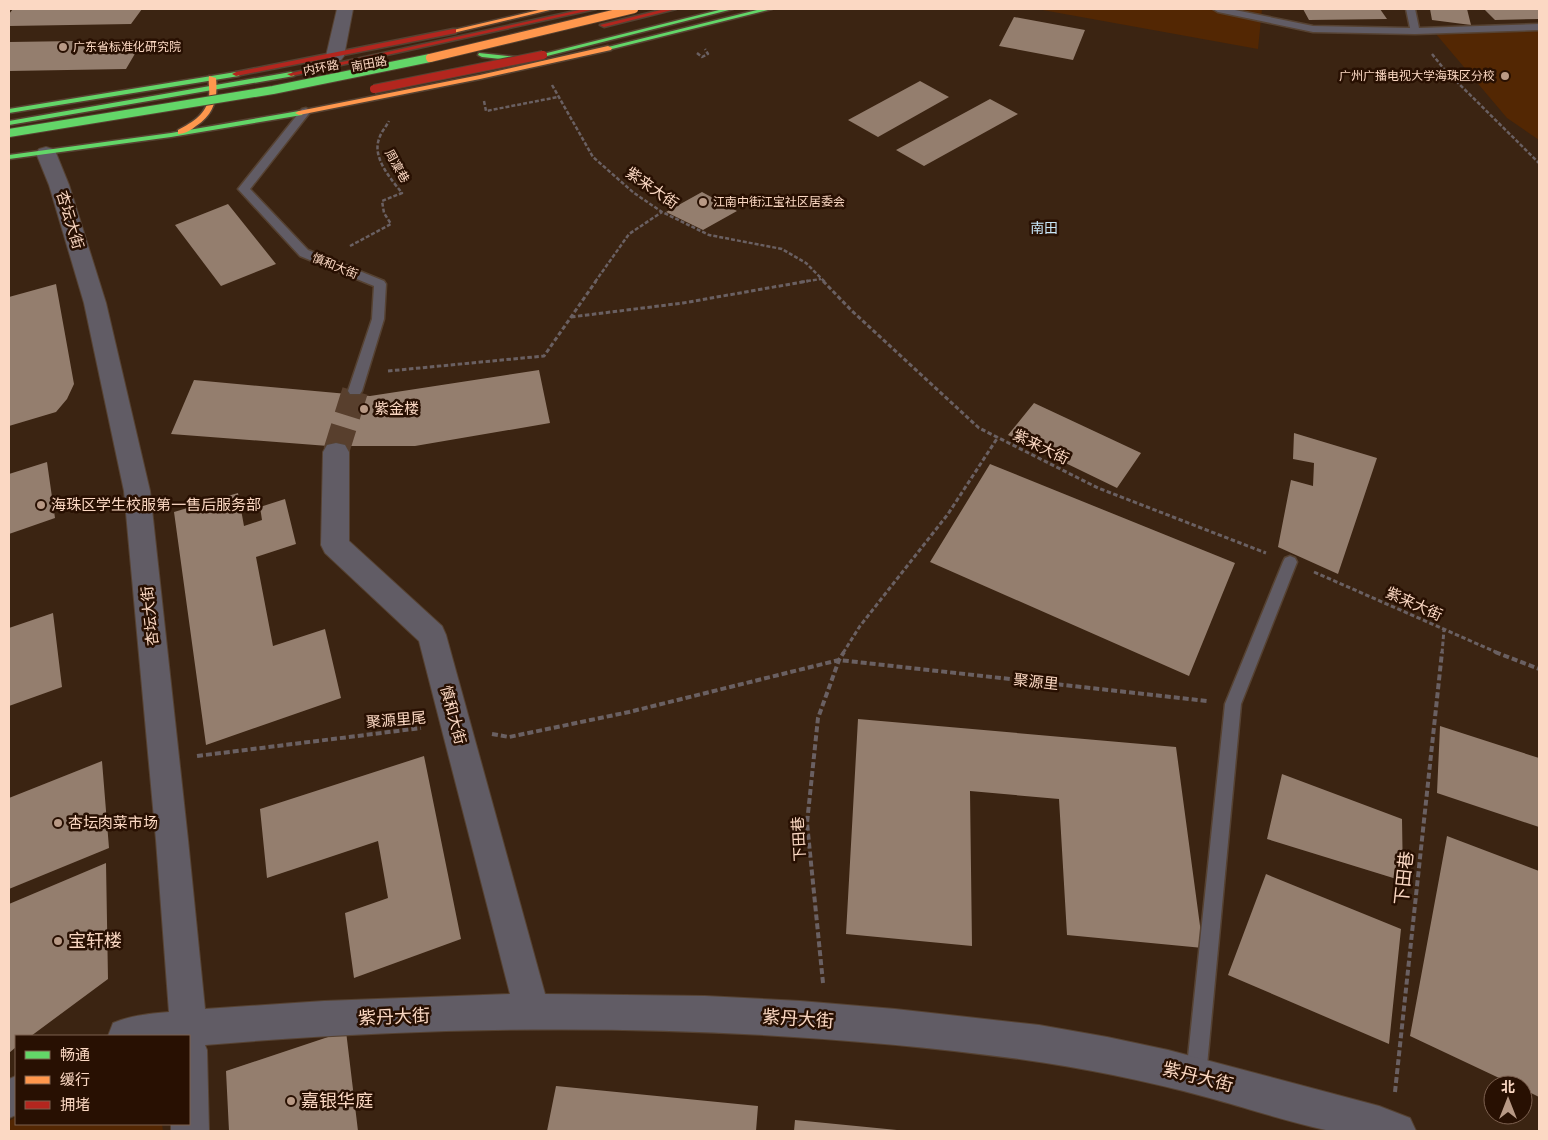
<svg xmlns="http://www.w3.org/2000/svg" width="1548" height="1140" font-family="'DejaVu Sans','Noto Sans SC',sans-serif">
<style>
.built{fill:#532703}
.building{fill:#947e6e}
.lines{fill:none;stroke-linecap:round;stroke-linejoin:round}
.street-tunnel{stroke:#583f2d;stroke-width:26;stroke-dasharray:26 12;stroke-linecap:butt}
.lane-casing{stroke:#564232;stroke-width:3}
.street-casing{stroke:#564232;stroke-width:2}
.fast-casing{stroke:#564232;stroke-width:3}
.slow-casing{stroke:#564232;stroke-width:3}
.jam-casing{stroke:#564232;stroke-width:3}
.path-far2{stroke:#6a6062;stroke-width:2.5;stroke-dasharray:4 2;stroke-linecap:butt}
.path-far1{stroke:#6a6062;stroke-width:3;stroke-dasharray:4.5 2.5;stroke-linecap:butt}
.path{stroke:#6a6062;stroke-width:4;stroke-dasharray:6 3;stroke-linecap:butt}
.lane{fill:#615c65;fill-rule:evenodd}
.street{fill:#615c65;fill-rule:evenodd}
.fast{fill:#63d668;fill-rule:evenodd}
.slow{fill:#ff974d;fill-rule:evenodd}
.jam{fill:#b3261e;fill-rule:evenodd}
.fast-bridge-casing{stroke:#564232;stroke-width:10;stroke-linecap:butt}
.slow-bridge-casing{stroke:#564232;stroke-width:10;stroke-linecap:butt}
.jam-bridge-casing{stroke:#564232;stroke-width:10;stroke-linecap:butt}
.fast-bridge{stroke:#63d668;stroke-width:8}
.slow-bridge{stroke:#ff974d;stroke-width:8}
.jam-bridge{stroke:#b3261e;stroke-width:8}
.poi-dot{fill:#b89985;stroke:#281002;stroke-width:2}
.labels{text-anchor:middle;stroke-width:5;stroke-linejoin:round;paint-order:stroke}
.far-poi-label{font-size:12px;fill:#fbd8c3;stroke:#281002;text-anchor:start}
.far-street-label{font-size:12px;fill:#fbd8c3;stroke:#281002}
.far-neighbourhood-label{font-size:14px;fill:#c8e6f8;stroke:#281002}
.street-label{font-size:15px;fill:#fbd8c3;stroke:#281002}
.poi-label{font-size:15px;fill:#fbd8c3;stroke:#281002;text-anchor:start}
.near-street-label{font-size:18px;fill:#fbd8c3;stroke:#281002}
.near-poi-label{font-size:18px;fill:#fbd8c3;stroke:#281002;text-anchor:start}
</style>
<rect width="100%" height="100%" fill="#3b2412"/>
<path class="built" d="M1037 9H1262L1258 49Z
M1539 31V140L1507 118 1436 34Z
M16 1117V1124H162L163 1131H9V1121Z"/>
<path class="building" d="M13 9H142L131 24 9 26V14Z
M1303 9H1380L1387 19 1309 20Z
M1430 9H1467L1471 25 1432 20Z
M1484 9H1539V19L1495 20Z
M1014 17 1085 30 1073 60 999 46Z
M143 40 126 69 9 71V42Z
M920 81 949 97 878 137 848 120Z
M990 99 1018 114 924 166 896 150Z
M702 192 737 211 703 230 666 212Z
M228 204 276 264 221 286 175 225Z
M56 284 74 384 67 399 56 412 9 426V297Z
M539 370 550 423 415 446H328L171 434 194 380 370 396Z
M1034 403 1141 453 1117 488 1008 435Z
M1294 433 1377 458 1338 574 1278 547 1291 480 1313 486 1314 463 1293 459Z
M47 462 55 518 9 534V474Z
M990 464 1235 563 1189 676 930 562Z
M238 493 244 526 262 520 260 507 285 499 296 544 256 557 273 646 325 629 341 698 206 745 174 512Z
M53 613 62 687 9 706V628Z
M858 719 1176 747 1203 948 1067 935 1059 799 970 791 972 946 846 934Z
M1440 726 1539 758V827L1437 793Z
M424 756 461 939 354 978 345 913 388 898 378 841 267 878 260 809Z
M102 761 109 848 9 889V798Z
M1282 774 1402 819 1403 881 1267 839Z
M1447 836 1539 871V1097L1523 1089V1085H1514L1410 1036Z
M106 863 108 979 31 1036H16V1047L9 1053V904Z
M1266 874 1401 929 1389 1044 1228 975Z
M346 1031 358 1131H229L226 1071Z
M556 1086 758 1106 756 1131H547Z
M795 1120 897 1130 896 1131H794Z"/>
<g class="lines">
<path class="street-tunnel" d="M336 452 355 391"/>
<g class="lane-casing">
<path id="lane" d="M1213 9H1230L1313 26 1410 28 1406 9H1415L1419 28 1539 24V30L1415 34 1313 32 1218 12Z
M306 108 311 111 250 189 308 250 384 281 386 284 384 319 362 391 360 394H350L348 391 372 319 374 286 300 256 238 189 302 109Z
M1290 556 1295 558 1297 562 1241 704 1206 1076 1203 1083 1196 1086 1189 1083 1186 1076 1225 704 1283 562 1285 558Z"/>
</g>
<g class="street-casing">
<path id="street" d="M337 9H353L344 56 341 60 335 61 329 60 326 56Z
M46 147 53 149 56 153 69 185 106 303 150 491 188 840 205 1009 324 1001 510 994 419 641 325 553 321 545 323 452 327 445 336 443 345 445 349 452V541L442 626 446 635 545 994 705 996 800 1001 895 1009 1039 1025 1107 1037 1168 1050 1379 1106 1410 1118 1416 1131C1392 1131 1353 1135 1330 1131 1288 1122 1247 1108 1206 1097 1144 1080 1083 1068 1019 1059 750 1023 476 1022 205 1045L207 1050 209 1131H171V1124H189V1036H108L113 1023C132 1015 149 1014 169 1012L156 840 124 491 84 303 49 185 36 153 39 149Z
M16 1076V1115L9 1118V1079Z"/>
</g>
<g class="fast-casing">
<path id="fast" d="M723 9H733L543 57 539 55Z
M761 9H772L608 50 604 48Z
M479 53 527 58 531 60 527 62 482 57 478 55Z
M236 72 240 74 239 76 9 113V109Z
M291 72 295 74 294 76 9 125V121Z
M299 111 303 113 302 115 171 137 9 159V155L171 133Z"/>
</g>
<g class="slow-casing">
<path id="slow" d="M543 9H554L453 33 449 31Z
M608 46 612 48 611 50 480 79 299 115 295 113 299 111 480 75Z
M209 76 216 78C218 99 214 114 196 126 191 130 185 134 178 134V130C193 122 207 114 209 96 210 90 208 82 209 76Z"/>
</g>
<g class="jam-casing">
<path id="jam" d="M584 9H596L291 76 287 74Z
M665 9H676L604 27 600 25Z
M453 29H456V33L236 76 232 74 236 72Z"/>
</g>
<path class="path-far2" d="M697 53 702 57 708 54 705 49
M1432 54 1444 69 1539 163
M552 85 593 157 634 193 662 212 709 235 782 249 806 263 825 282
M484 101 486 111 558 97
M350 246 391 224 384 213 382 201 402 193C391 179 372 158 379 139 381 132 386 127 389 121
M595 282 629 234 662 212
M801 282 821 279"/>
<path class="path-far1" d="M823 281 852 311 979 428 1098 488 1266 553
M571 317 683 303 808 281
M388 371 544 356 596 281
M1314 572 1498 653
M843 653 860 626 948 514 998 437
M1442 653 1444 630"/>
<path class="path" d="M1495 652 1539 669
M492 734 509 737 629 712 839 660 1207 701
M197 756 421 728
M823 983 807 823 818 718 839 660 844 652
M1395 1092 1442 652"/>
<use href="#lane" class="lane"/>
<use href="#street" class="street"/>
<use href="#fast" class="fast"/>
<use href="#slow" class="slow"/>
<use href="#jam" class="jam"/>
<g class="fast-bridge-casing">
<path id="fast-bridge" d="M9 133 273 90 430 58"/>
</g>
<g class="slow-bridge-casing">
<path id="slow-bridge" d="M430 58 634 9"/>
</g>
<g class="jam-bridge-casing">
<path id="jam-bridge" d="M374 89 543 55"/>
</g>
<use href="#fast-bridge" class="fast-bridge"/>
<use href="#slow-bridge" class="slow-bridge"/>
<use href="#jam-bridge" class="jam-bridge"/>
</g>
<g class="poi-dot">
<circle cx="63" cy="47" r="5"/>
<circle cx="1505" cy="76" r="5"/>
<circle cx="703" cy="202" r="5"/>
<circle cx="364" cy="409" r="5"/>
<circle cx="41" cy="505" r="5"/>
<circle cx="58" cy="823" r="5"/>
<circle cx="58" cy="941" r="5"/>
<circle cx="291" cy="1101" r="5"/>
</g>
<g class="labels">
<g class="far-poi-label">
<text x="73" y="51">广东省标准化研究院</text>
<text x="1495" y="80" text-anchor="end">广州广播电视大学海珠区分校</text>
<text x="713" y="206">江南中街江宝社区居委会</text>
</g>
<g class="far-street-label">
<text transform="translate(369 64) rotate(-11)" y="4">南田路</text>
<text transform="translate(321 68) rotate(-11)" y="4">内环路</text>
<text transform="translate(397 166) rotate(61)" y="4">周凜巷</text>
<text transform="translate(335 266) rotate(22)" y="4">慎和大街</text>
</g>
<g class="far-neighbourhood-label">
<text x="1044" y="233">南田</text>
</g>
<g class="street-label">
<text transform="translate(652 188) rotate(35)" y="5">紫来大街</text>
<text transform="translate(70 220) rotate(73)" y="5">杏坛大街</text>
<text transform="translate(1041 447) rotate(26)" y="5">紫来大街</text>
<text transform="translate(1414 604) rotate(24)" y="5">紫来大街</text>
<text transform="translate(150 616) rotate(-96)" y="5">杏坛大街</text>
<text transform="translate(1036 682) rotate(6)" y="5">聚源里</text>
<text transform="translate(453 715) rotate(75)" y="5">慎和大街</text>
<text transform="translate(396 720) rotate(-5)" y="5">聚源里尾</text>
<text transform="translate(799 839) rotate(-93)" y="5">下田巷</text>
</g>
<g class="poi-label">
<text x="374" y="414">紫金楼</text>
<text x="51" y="510">海珠区学生校服第一售后服务部</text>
<text x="68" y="828">杏坛肉菜市场</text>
</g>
<g class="near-street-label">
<text transform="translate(1404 878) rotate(-84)" y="6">下田巷</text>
<text transform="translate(394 1017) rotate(-2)" y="6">紫丹大街</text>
<text transform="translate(798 1019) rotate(4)" y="6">紫丹大街</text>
<text transform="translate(1198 1077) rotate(14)" y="6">紫丹大街</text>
</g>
<g class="near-poi-label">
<text x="68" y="947">宝轩楼</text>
<text x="301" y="1107">嘉银华庭</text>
</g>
</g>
<rect width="1548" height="1140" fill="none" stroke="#fbd8c3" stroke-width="20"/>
<rect x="15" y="1035" width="175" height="90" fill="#281002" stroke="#7c604f"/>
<rect x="25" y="1051" width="25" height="8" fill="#63d668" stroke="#7c604f"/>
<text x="60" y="1060" font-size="15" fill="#fbd8c3">畅通</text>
<rect x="25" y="1076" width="25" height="8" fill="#ff974d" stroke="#7c604f"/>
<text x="60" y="1085" font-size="15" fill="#fbd8c3">缓行</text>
<rect x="25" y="1101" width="25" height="8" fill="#b3261e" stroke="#7c604f"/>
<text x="60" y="1110" font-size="15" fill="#fbd8c3">拥堵</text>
<g transform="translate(1508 1100)"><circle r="24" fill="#281002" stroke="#7c604f"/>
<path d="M0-4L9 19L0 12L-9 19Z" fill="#b89985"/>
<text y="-8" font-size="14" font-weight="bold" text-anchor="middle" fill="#fbd8c3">北</text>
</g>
</svg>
